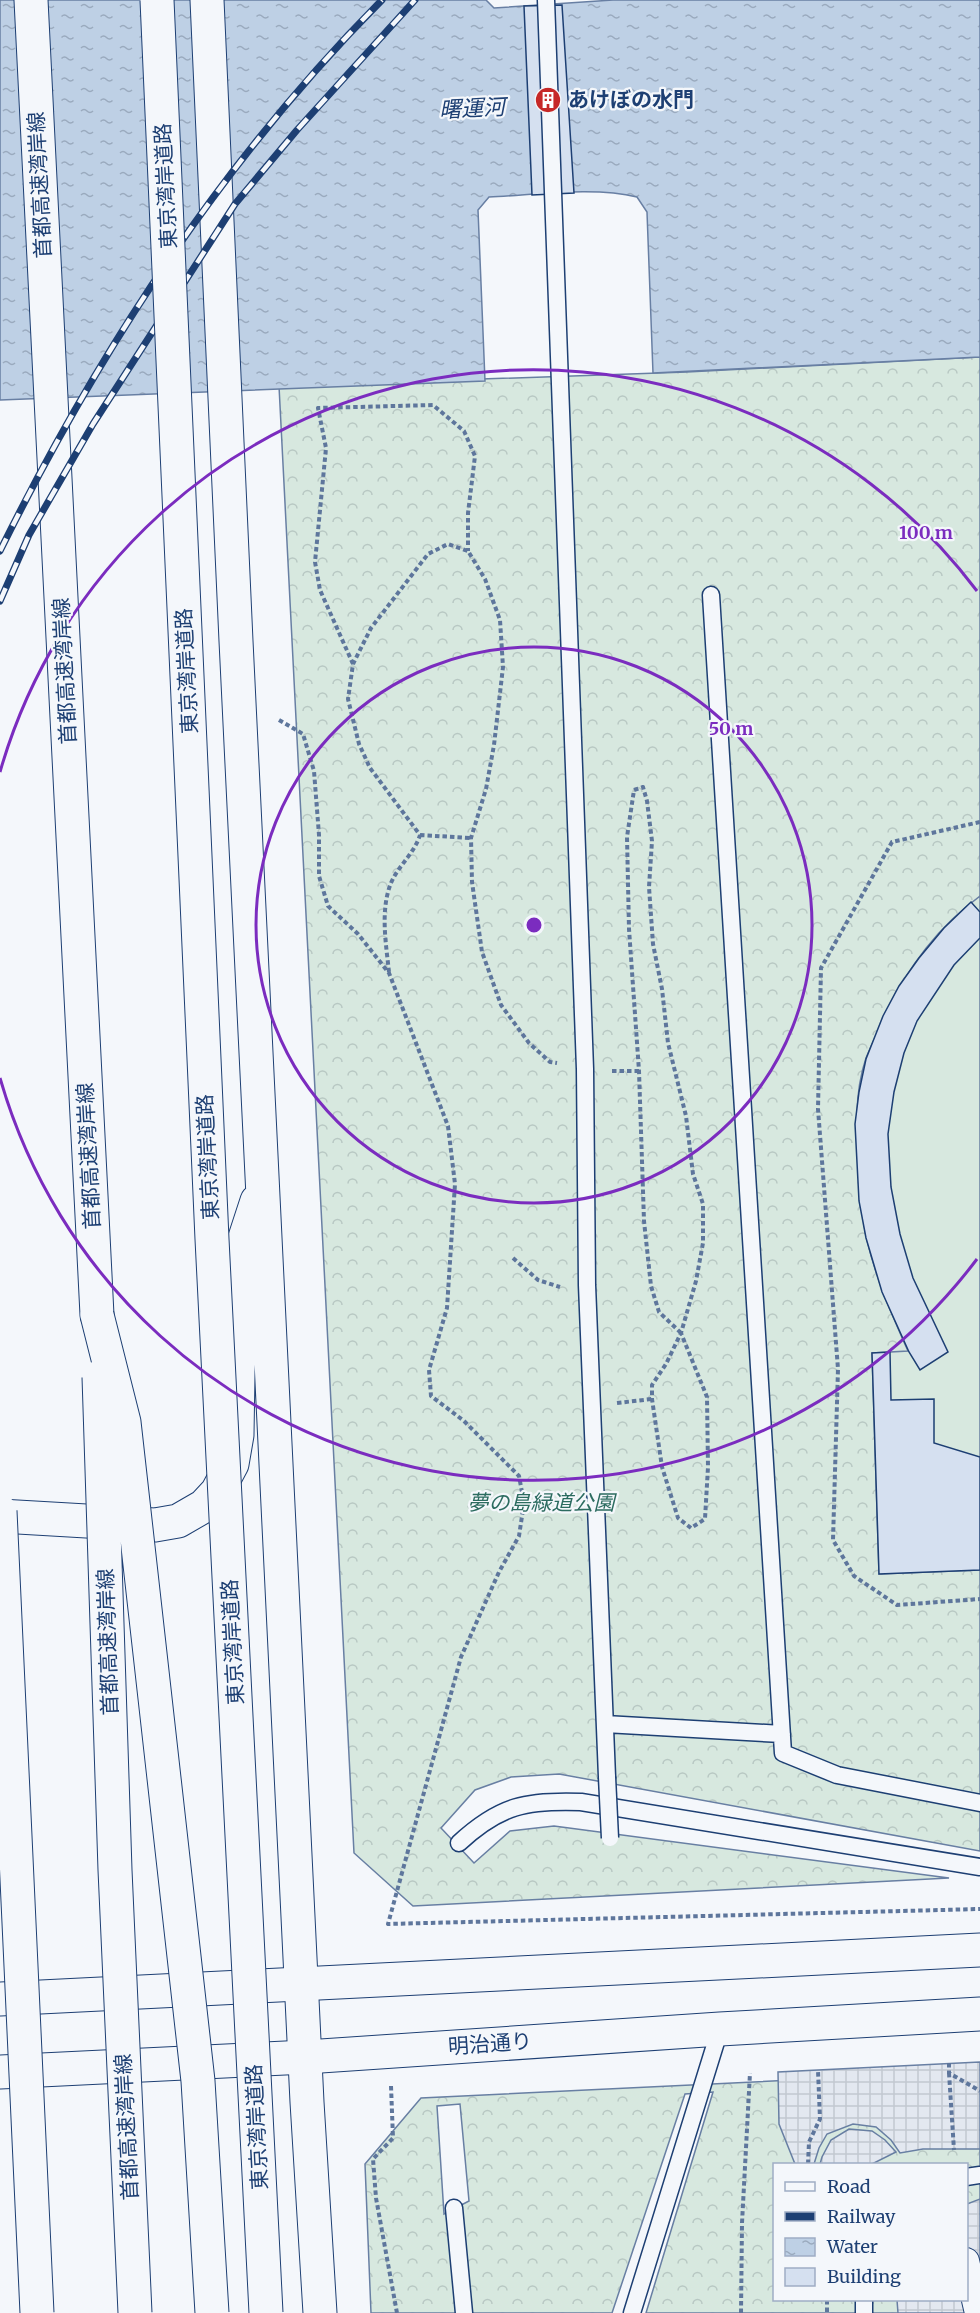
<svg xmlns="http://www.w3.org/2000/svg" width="980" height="2313" font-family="Merriweather,'Noto Sans JP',serif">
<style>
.forest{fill:url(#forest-crowns);stroke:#687fa3;stroke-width:1.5;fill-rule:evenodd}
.garden{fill:#d7e8df;stroke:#687fa3;stroke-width:1.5}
.plaza{fill:url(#plaza-grid);stroke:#687fa3;stroke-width:1.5}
.water{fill:url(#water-ripples);stroke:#687fa3;stroke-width:1.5}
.building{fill:#d5e0f0;stroke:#1d3f73;stroke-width:1.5}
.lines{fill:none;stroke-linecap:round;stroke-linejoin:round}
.service-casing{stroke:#1d3f73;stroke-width:19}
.pedestrian-casing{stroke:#1d3f73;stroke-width:28}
.primary-casing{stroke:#1d3f73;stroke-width:35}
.trunk-casing{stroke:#1d3f73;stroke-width:35}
.motorway-casing{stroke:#1d3f73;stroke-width:35}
.path{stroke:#5e769c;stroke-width:4;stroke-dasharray:4.5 3;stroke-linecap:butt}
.service{stroke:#f4f7fb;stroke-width:16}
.pedestrian{stroke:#f4f7fb;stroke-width:26}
.primary{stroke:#f4f7fb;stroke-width:33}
.trunk{stroke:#f4f7fb;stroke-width:33}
.motorway{stroke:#f4f7fb;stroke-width:33}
.rail-casing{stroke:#1d3f73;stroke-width:7}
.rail{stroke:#f4f7fb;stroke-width:4.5;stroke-dasharray:14;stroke-linecap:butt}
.service-bridge-casing{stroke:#1d3f73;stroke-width:19;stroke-linecap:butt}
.trunk-bridge-casing{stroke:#1d3f73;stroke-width:35;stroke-linecap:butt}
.motorway-bridge-casing{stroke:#1d3f73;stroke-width:35;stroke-linecap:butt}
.service-bridge{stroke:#f4f7fb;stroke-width:16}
.trunk-bridge{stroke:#f4f7fb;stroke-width:33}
.motorway-bridge{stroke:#f4f7fb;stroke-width:33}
.ring{fill:none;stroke:#7b2cbf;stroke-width:3}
.labels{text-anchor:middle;stroke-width:4.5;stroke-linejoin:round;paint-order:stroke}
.poi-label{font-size:21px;font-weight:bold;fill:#1d3f73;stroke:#f4f7fb;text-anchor:start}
.street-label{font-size:21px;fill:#1d3f73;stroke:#f4f7fb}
.park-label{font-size:21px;font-style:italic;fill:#2c6c60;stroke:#f4f7fb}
.water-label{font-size:22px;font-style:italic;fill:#1d3f73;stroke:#f4f7fb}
.centre{fill:#7b2cbf;stroke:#f4f7fb;stroke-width:3}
.ring-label{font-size:18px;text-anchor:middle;font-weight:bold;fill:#7b2cbf;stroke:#f4f7fb;stroke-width:4.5;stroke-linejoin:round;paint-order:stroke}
</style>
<defs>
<pattern id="forest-crowns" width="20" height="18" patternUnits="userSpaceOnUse" patternTransform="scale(1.5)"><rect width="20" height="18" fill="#d7e8df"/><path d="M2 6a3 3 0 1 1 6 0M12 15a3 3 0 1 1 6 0" fill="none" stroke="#b8c8c3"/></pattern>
<pattern id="plaza-grid" width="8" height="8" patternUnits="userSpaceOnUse" patternTransform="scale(1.5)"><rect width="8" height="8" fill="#e3e8f0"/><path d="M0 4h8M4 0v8" fill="none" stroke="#c2c8d1"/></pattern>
<pattern id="water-ripples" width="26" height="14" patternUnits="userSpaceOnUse" patternTransform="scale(1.5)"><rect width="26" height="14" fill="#bed0e5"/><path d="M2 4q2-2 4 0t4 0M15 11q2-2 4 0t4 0" fill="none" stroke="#9aaabe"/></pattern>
</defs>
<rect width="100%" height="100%" fill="#f4f7fb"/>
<path class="forest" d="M980 357V1851L559 1774 511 1777 475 1790 441 1828 474 1863 510 1831 554 1826 949 1878 413 1906 354 1853 279 386 687 372Z
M980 2071V2313H646L713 2092 685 2094 612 2313H371L365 2164 421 2098ZM460 2104 469 2201 444 2214 437 2106ZM774 2164H966V2300H774Z"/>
<path class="garden" d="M980 896V1570L879 1574 872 1353 908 1351C892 1315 876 1279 867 1240 861 1217 862 1191 860 1167 856 1131 854 1094 866 1058 872 1043 880 1028 887 1013 907 967 940 925 980 896Z"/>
<path class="plaza" d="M980 2062V2149H923L900 2153 891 2140 876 2127 853 2124 827 2134 819 2148 814 2164H795L779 2124 778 2072Z
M849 2129 872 2131 885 2140 896 2152 872 2164H820L822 2157 831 2140Z
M980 2199V2313H898L897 2300H966L967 2204Z"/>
<path class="water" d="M0 0H486L494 8 613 0H980V357L653 373 647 212 637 197C594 186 535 195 489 197L478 210 485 381 0 400Z"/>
<path class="building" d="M562 5 574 193 532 195 524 6Z
M971 902 980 912V938L954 965 917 1021 904 1053 894 1092 888 1134 891 1187 900 1234 913 1278 948 1352 920 1370 909 1352 882 1292 866 1238 859 1201 855 1124 859 1092 866 1059 883 1016 899 986 919 958 944 928Z
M890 1352 891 1400 934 1399V1443L980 1457V1570L879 1574 872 1353Z"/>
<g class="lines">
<g class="service-casing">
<path id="service" d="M546 0 585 1069 587 1285 607 1777
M711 595 783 1753 837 1775 980 1803
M605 1724 782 1734
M459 1843C500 1805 527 1800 581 1802L980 1867
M966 2177 980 2175
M454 2208 464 2313
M632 2313 720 2029
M864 2313V2300"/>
</g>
<g class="pedestrian-casing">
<path id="pedestrian" d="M966 2261 978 2313"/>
</g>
<g class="primary-casing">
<path id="primary" d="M0 1999 980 1950
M0 2072 306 2057 720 2029 980 2014"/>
</g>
<g class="trunk-casing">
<path id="trunk" d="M207 0 236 641 307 2102 320 2313
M0 1516 155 1525 178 1521 204 1506 217 1492 232 1464 237 1435 240 1253 257 1201"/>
</g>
<g class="motorway-casing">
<path id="motorway" d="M31 0 97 1315"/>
</g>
<path class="path" d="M353 664 320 590 315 562 326 448 318 408 433 405 464 431 475 456 468 513V551
M279 720 303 734 314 771 319 835V876L328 906 358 934 389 973 448 1126 455 1184 447 1308 429 1370 431 1396 464 1421 519 1476 524 1503 519 1536 499 1572 461 1657 388 1924 980 1909
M980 822 892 842 821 968 818 1109 838 1369 833 1540 854 1576 897 1605 980 1599
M420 835 471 838
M389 972C386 944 380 910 391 883 398 866 414 854 420 835L370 768 359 744 348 699 353 664 371 628 428 554 448 544 468 551 485 579 500 620 503 667 494 745 486 789 471 838 472 882 482 952 501 1005 529 1043 550 1062 557 1063
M612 1071H639
M513 1258 538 1280 560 1287
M681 1333 659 1312 651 1286 644 1221 639 1071 629 929 627 837 634 790 643 787 647 801 652 841 649 887 653 944 662 989 668 1043 686 1116 693 1174 703 1204V1243L696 1281 681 1333 666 1364 652 1385V1399L662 1467 678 1518 691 1528 705 1519 708 1467 707 1397 681 1333
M617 1403 652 1399
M949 2063V2073L980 2091
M949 2073 954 2150
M391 2086 393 2138 373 2159 376 2198 397 2313
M808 2164 809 2142 820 2119 818 2070
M827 2300V2313
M741 2313 742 2223 750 2073"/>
<use href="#service" class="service"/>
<use href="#pedestrian" class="pedestrian"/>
<use href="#primary" class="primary"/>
<use href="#trunk" class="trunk"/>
<use href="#motorway" class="motorway"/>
<g class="rail-casing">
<path id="rail" d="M0 551C99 350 224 159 382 0
M0 601 29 535 93 424 235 204 297 130 415 0"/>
</g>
<use href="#rail" class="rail"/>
<g class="service-bridge-casing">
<path id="service-bridge" d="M607 1777 610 1838"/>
</g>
<g class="trunk-bridge-casing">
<path id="trunk-bridge" d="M157 0 212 1239 266 2313"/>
</g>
<g class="motorway-bridge-casing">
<path id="motorway-bridge" d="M97 1315 124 1422 198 2081 212 2313
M99 1377 115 1870 135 2313
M0 1511 37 2313"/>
</g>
<use href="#service-bridge" class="service-bridge"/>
<use href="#trunk-bridge" class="trunk-bridge"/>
<use href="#motorway-bridge" class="motorway-bridge"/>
</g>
<g class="ring">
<circle cx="534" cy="925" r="278"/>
<path d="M977 1259A555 555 0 0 1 0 1078M0 772A555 555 0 0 1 977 591"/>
</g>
<defs>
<g id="building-disc" transform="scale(1.35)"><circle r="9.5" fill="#c62828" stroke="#f4f7fb"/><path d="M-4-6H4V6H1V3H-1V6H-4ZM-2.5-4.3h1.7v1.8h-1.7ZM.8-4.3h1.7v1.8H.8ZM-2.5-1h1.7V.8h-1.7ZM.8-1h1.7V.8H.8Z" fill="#fff"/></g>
</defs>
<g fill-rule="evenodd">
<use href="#building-disc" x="548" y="100"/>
</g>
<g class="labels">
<g class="poi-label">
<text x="568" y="107">あけぼの水門</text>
</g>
<g class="street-label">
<text transform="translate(40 185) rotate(-93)" y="7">首都高速湾岸線</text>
<text transform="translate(166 186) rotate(-93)" y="7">東京湾岸道路</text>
<text transform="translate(65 671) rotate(-93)" y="7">首都高速湾岸線</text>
<text transform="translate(187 671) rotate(-93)" y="7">東京湾岸道路</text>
<text transform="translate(89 1156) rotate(-93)" y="7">首都高速湾岸線</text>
<text transform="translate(208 1157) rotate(-93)" y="7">東京湾岸道路</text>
<text transform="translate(108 1642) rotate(-92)" y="7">首都高速湾岸線</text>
<text transform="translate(233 1642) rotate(-93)" y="7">東京湾岸道路</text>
<text transform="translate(490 2044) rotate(-4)" y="7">明治通り</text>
<text transform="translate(127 2127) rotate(-93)" y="7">首都高速湾岸線</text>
<text transform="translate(257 2127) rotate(-93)" y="7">東京湾岸道路</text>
</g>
<g class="park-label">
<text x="541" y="1510">夢の島緑道公園</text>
</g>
<g class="water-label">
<text transform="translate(472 108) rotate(-3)" y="8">曙運河</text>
</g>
</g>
<circle cx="534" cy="925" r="9" class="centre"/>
<g class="ring-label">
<text x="926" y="539">100 m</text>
<text x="731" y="735">50 m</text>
</g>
<rect x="773" y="2163" width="195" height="138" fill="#f4f7fb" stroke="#9eadc5" stroke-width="1.5"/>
<rect x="785" y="2182" width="30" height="9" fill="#f4f7fb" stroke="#9eadc5" stroke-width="1.5"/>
<text x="827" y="2193" font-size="18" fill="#1d3f73">Road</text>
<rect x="785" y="2212" width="30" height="9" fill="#1d3f73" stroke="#9eadc5" stroke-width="1.5"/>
<text x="827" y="2223" font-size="18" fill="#1d3f73">Railway</text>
<rect x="785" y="2238" width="30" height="18" fill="url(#water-ripples)" stroke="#9eadc5" stroke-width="1.5"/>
<text x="827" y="2253" font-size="18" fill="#1d3f73">Water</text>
<rect x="785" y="2268" width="30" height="18" fill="#d5e0f0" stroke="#9eadc5" stroke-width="1.5"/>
<text x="827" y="2283" font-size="18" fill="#1d3f73">Building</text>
</svg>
